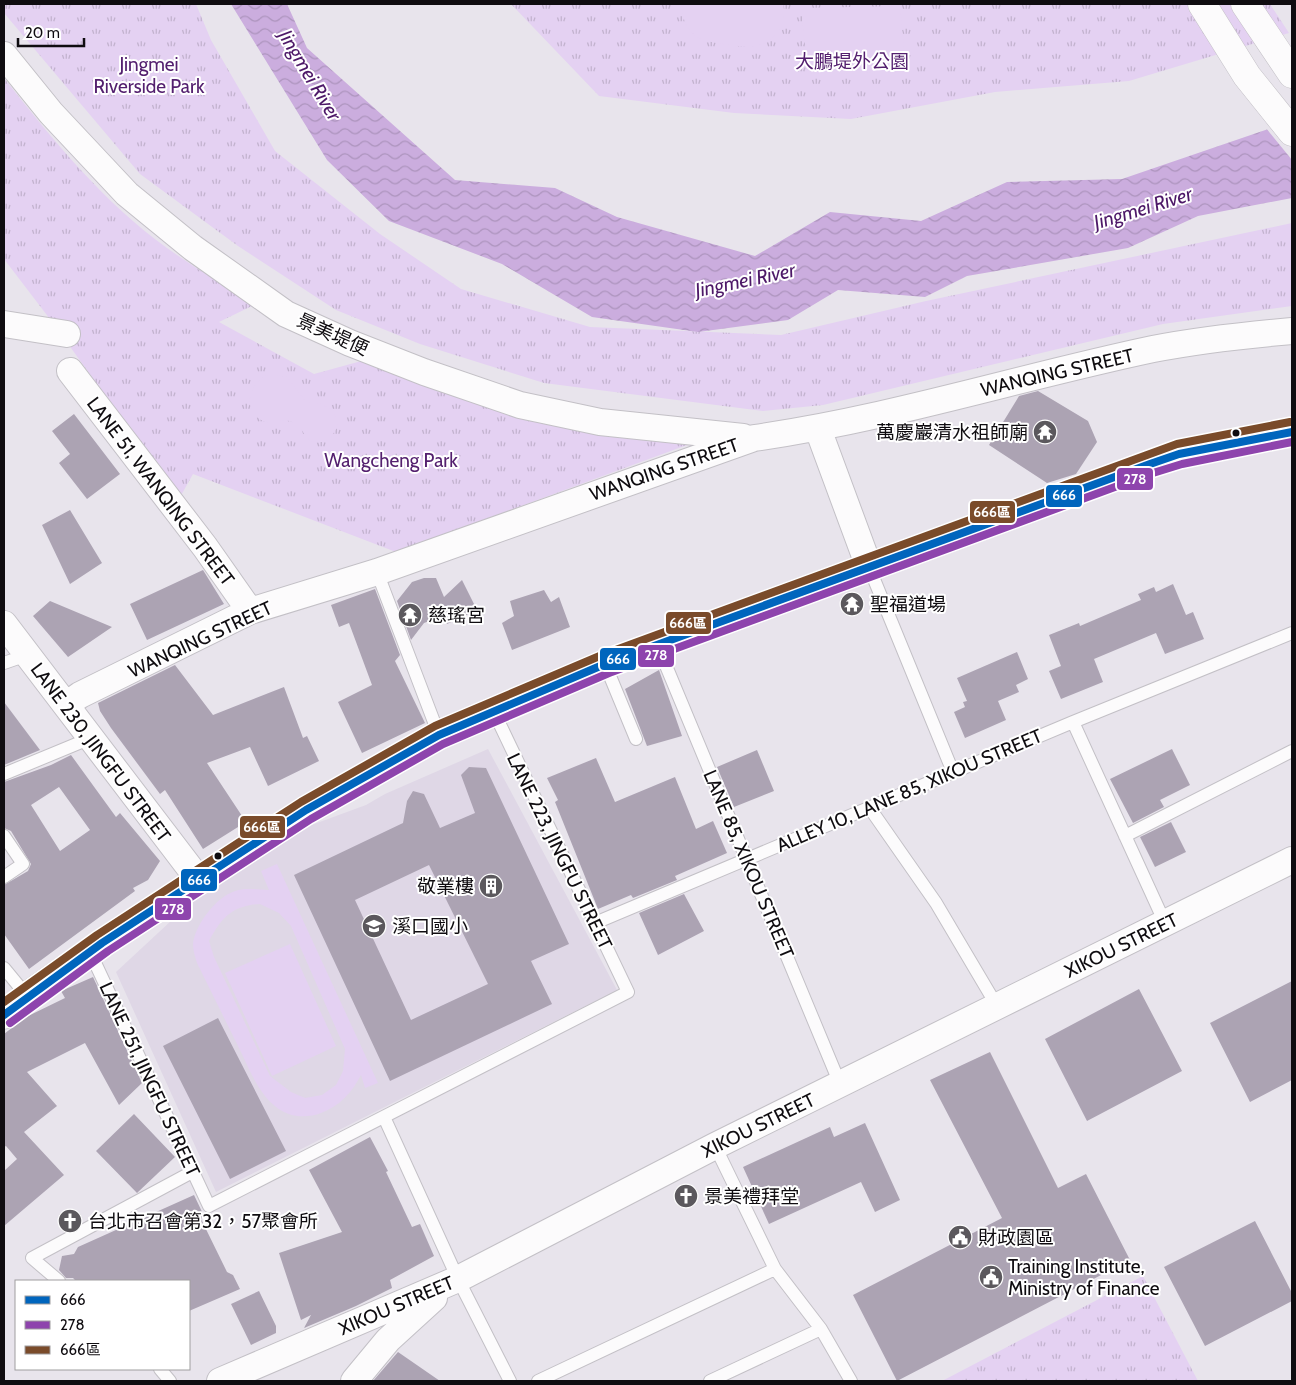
<svg xmlns="http://www.w3.org/2000/svg" width="1296" height="1385" font-family="Cabin,'Noto Sans TC',sans-serif">
<style>
.built{fill:#dfd7e6}
.grass{fill:url(#grass-tufts)}
.garden{fill:#e4d1f2;fill-rule:evenodd}
.water{fill:url(#water-waves)}
.pier{fill:#e8e4ec}
.building{fill:#aca3b3;fill-rule:evenodd}
.lines{fill:none;stroke-linecap:round;stroke-linejoin:round}
.service-casing{stroke:#c3c0c6;stroke-width:14}
.minor-casing{stroke:#c3c0c6;stroke-width:28}
.tertiary-casing{stroke:#c3c0c6;stroke-width:29}
.trunk-casing{stroke:#c3c0c6;stroke-width:29}
.service{stroke:#fcfbfc;stroke-width:12}
.minor{stroke:#fcfbfc;stroke-width:26}
.tertiary{stroke:#fcfbfc;stroke-width:28}
.trunk{stroke:#fcfbfc;stroke-width:28}
.bus-1-casing{stroke:#fff;stroke-width:11}
.bus-2-casing{stroke:#fff;stroke-width:11}
.bus-3-casing{stroke:#fff;stroke-width:11}
.bus-1{stroke:#0065bd;stroke-width:8}
.bus-2{stroke:#8e44ad;stroke-width:8}
.bus-3{stroke:#7a4b2a;stroke-width:8}
.bus-dot{fill:#0f0c10;stroke:#fff;stroke-width:2}
.labels{text-anchor:middle;stroke-width:4;stroke-linejoin:round;paint-order:stroke}
.park-label{font-size:19px;fill:#54206f;stroke:#fff}
.street-label{font-size:19px;fill:#0f0c10;stroke:#fff}
.poi-label{font-size:19px;fill:#0f0c10;stroke:#fff;text-anchor:start}
.water-label{font-size:20px;font-style:italic;fill:#4d1868;stroke:#fff}
.line-badge{stroke:#fff;stroke-width:2}
.badge-label{font-size:14px;text-anchor:middle;font-weight:bold;fill:#fff}
</style>
<defs>
<pattern id="grass-tufts" width="24" height="20" patternUnits="userSpaceOnUse" patternTransform="scale(1.25)"><rect width="24" height="20" fill="#e4d1f2"/><path d="M3 7l-1-3M5 7V3M7 7l1-3M15 17l-1-3M17 17v-4M19 17l1-3" fill="none" stroke="#c2b2ce"/></pattern>
<pattern id="water-waves" width="16" height="10" patternUnits="userSpaceOnUse" patternTransform="scale(1.25)"><rect width="16" height="10" fill="#cbadde"/><path d="M0 5q4-4 8 0t8 0" fill="none" stroke="#ad94bd"/></pattern>
</defs>
<rect width="100%" height="100%" fill="#e8e4ec"/>
<path class="built" d="M488 749 617 990 216 1192 116 972 214 881 287 834 366 805 385 794Z"/>
<path class="grass" d="M4 4H196L211 40 275 151 380 234 461 289 590 327 781 335 926 301 1292 223V306L1163 324 823 405 763 411 544 383 420 344 336 310 238 246 140 174 4 13Z
M511 4H1270L1289 33 1129 81 995 92 851 119 734 113 599 96Z
M4 78C52 139 104 203 167 248 195 268 225 286 254 305L219 322 314 374 365 360 614 435 687 445 396 552 193 474 179 499 56 327 4 259Z
M1143 1276 1198 1381H942Z"/>
<path class="garden" d="M682 4H783C788 23 774 44 754 46 744 48 733 45 723 44 712 42 700 41 691 32 684 24 682 14 682 4Z
M900 6 906 72 808 74 801 8Z
M270 374 287 377 306 402 321 404 334 411 338 426 330 439C302 452 308 425 289 421 280 419 273 425 263 421 240 409 250 381 270 374Z
M277 864 378 1083 365 1088 361 1075C352 1092 340 1106 321 1113 306 1119 287 1117 275 1106 257 1091 249 1068 239 1048 225 1020 211 991 197 963 195 957 193 950 193 944 195 925 216 897 235 891 246 887 258 890 269 890L261 871ZM260 904 279 913 291 926 345 1049 343 1071 336 1085 322 1095 305 1098 291 1092 270 1076 214 957 209 941C222 917 232 906 260 904Z
M290 944 336 1046 272 1076 225 973Z"/>
<path class="water" d="M231 4H287L307 48 455 180 555 188 617 217 755 256 830 212 921 221 1007 182 1122 179 1292 121V198L1198 216 1128 248 967 276 925 297 838 290 788 320 698 332 592 317 502 264 389 221 327 160Z"/>
<path class="pier" d="M1292 118V160L1265 127Z"/>
<path class="building" d="M1038 391 1088 421 1097 442 1076 474 1047 483 989 445 1019 396Z
M74 414 120 474 87 499 59 463 70 454 52 431Z
M70 510 102 563 70 584 42 525Z
M203 570 224 604 147 640 130 604Z
M424 578H436L444 597 462 580 477 610 447 624 443 616 424 623 411 640 397 601 412 582Z
M1173 584 1186 615 1193 612 1204 639 1165 654 1156 633 1094 659 1103 682 1061 699 1049 671 1061 666 1049 635 1079 623 1080 626 1141 600 1138 594 1154 587 1156 592Z
M375 589 400 655 395 661 425 723 362 753 338 702 372 685 349 623 339 627 331 605Z
M544 590 551 602 559 597 570 627 512 650 502 623 514 616 510 601Z
M50 601 112 627 68 657 33 616Z
M1017 652 1028 679 1016 685 1019 692 998 701 1006 720 965 738 954 712 965 707 963 702 967 701 957 678Z
M175 665 213 715 284 687 303 738 307 736 319 761 268 786 250 747 207 763 246 822 203 849 165 790 160 794 111 728 100 711 98 703Z
M659 670 682 736 647 746 625 689Z
M4 702 40 750 4 765Z
M1172 749 1190 785 1160 800 1164 807 1133 823 1110 779Z
M757 750 774 791 734 807 717 767Z
M71 755 116 817 120 813 160 861 148 880 133 888 135 891 29 969 4 934V885L28 871 31 864 11 831 4 828V782L51 765ZM59 787 90 830 60 851 31 805Z
M596 758 615 802 675 777 696 829 713 821 727 853 675 876 677 880 633 898 631 895 598 909 555 802 558 800 547 778Z
M469 767 486 768 569 944 531 961 552 1004 390 1081 294 875 403 823 407 801 413 791 424 794 440 828 475 813 461 775ZM429 865 488 984 411 1020 355 900Z
M1171 822 1186 852 1155 867 1140 837Z
M684 894 704 931 658 955 639 913Z
M93 977 142 1083 119 1105 85 1043 27 1072 57 1106 24 1132 64 1175 4 1226V1171L17 1159 6 1146 4 1147V1034L26 1017 65 998 61 991Z
M1292 981V1080L1250 1102 1210 1023Z
M1139 989 1182 1071 1087 1121 1045 1039Z
M218 1018 286 1151 230 1179 163 1046Z
M990 1052 1058 1188 1086 1174 1130 1260 897 1381 853 1295 1002 1218 930 1080Z
M134 1114 175 1157 137 1193 96 1151Z
M865 1123 900 1200 875 1212 861 1182 769 1224 743 1167 830 1127 834 1137Z
M370 1137 388 1171 386 1172 412 1227 420 1224 434 1256 390 1280 392 1288 356 1306 304 1328 311 1315 301 1320 279 1253 342 1232 309 1170Z
M194 1195 204 1216 201 1219 227 1272 233 1275 240 1289 189 1311V1281H76L73 1278H66L59 1270 62 1256 74 1254 78 1247Z
M1255 1221 1292 1293V1301L1205 1346 1164 1267Z
M259 1291 276 1326V1333L251 1345 231 1304Z
M398 1352 440 1381H373Z"/>
<g class="lines">
<g class="service-casing">
<path id="service" d="M869 567 953 772
M377 572 439 735
M657 644 840 1084
M4 663 27 655
M605 664 636 739
M1073 722 1165 923
M4 774 91 738
M869 807 936 903 997 1006
M4 836 23 864 4 877
M1125 836 1292 751
M595 923 1073 722 1292 633
M90 952 209 1206 628 992 493 710
M4 968 27 996
M384 1117 458 1279 510 1381
M715 1146 775 1269 821 1329 851 1381
M59 1281 32 1258 194 1171
M160 1369 170 1381
M538 1381 775 1269
M710 1381 821 1329"/>
</g>
<g class="minor-casing">
<path id="minor" d="M4 55 51 113 127 194 193 248 286 314 350 343 424 372 520 405 600 422 743 437
M4 324 67 334
M70 371 205 547 250 611
M818 429 869 567
M4 624 199 880
M66 705 80 695 250 611 377 572 754 438C889 419 1020 377 1153 349 1199 340 1246 335 1292 331
M220 1381 458 1279 715 1146 1292 860
M354 1381 388 1340 434 1298"/>
</g>
<g class="tertiary-casing">
<path id="tertiary" d="M4 1015 27 996 102 943 306 810 439 735 605 664 1150 464 1179 454 1292 432"/>
</g>
<g class="trunk-casing">
<path id="trunk" d="M1202 4 1247 76 1292 132
M1245 4 1292 74"/>
</g>
<use href="#service" class="service"/>
<use href="#minor" class="minor"/>
<use href="#tertiary" class="tertiary"/>
<use href="#trunk" class="trunk"/>
<g class="bus-1-casing">
<path id="bus-1" d="M4 1015 102 943 306 810 439 735 605 664 1150 464 1179 454 1292 432"/>
</g>
<g class="bus-2-casing">
<path id="bus-2" d="M10 1023 108 951 311 819 443 744 609 673 1153 473 1182 464 1292 442"/>
</g>
<g class="bus-3-casing">
<path id="bus-3" d="M4 1002 97 935 301 802 435 726 602 655 1147 455 1177 444 1290 422"/>
</g>
<use href="#bus-1" class="bus-1"/>
<use href="#bus-2" class="bus-2"/>
<use href="#bus-3" class="bus-3"/>
</g>
<defs>
<g id="temple-disc" transform="scale(1.25)"><circle r="9.5" fill="#5b585d" stroke="#fff"/><path d="M0-6L5-2H3V0L6.5 2.5H4V6H1.5V3h-3V6H-4V2.5H-6.5L-3 0V-2H-5Z" fill="#fff"/></g>
<g id="building-disc" transform="scale(1.25)"><circle r="9.5" fill="#5b585d" stroke="#fff"/><path d="M-4-6H4V6H1V3H-1V6H-4ZM-2.5-4.3h1.7v1.8h-1.7ZM.8-4.3h1.7v1.8H.8ZM-2.5-1h1.7V.8h-1.7ZM.8-1h1.7V.8H.8Z" fill="#fff"/></g>
<g id="school-disc" transform="scale(1.25)"><circle r="9.5" fill="#5b585d" stroke="#fff"/><path d="M0-5L7-2L0 1L-7-2ZM-4 1L0 2.5L4 1V4Q0 6-4 4Z" fill="#fff"/></g>
<g id="church-disc" transform="scale(1.25)"><circle r="9.5" fill="#5b585d" stroke="#fff"/><path d="M-1.2-6h2.4v3.5h3.3v2.4h-3.3V6h-2.4V-.1h-3.3v-2.4h3.3Z" fill="#fff"/></g>
<g id="civic-disc" transform="scale(1.25)"><circle r="9.5" fill="#5b585d" stroke="#fff"/><path d="M-.6-6.5H3V-4.5H.6V-3L4-1V1h2V6H-6V1h2V-1L-.6-3ZM-1.2 2.5V6h2.4V2.5Z" fill="#fff"/></g>
</defs>
<g fill-rule="evenodd">
<use href="#temple-disc" x="1045" y="432"/>
<use href="#temple-disc" x="852" y="604"/>
<use href="#temple-disc" x="410" y="615"/>
<use href="#building-disc" x="491" y="886"/>
<use href="#school-disc" x="374" y="926"/>
<use href="#church-disc" x="686" y="1196"/>
<use href="#church-disc" x="70" y="1221"/>
<use href="#civic-disc" x="960" y="1237"/>
<use href="#civic-disc" x="991" y="1277"/>
</g>
<g class="bus-dot">
<circle cx="1236" cy="433" r="4.5"/>
<circle cx="218" cy="856" r="4.5"/>
</g>
<g class="labels">
<g class="park-label">
<text x="852" y="68">大鵬堤外公園</text>
<text x="149" y="71">Jingmei<tspan x="149" dy="22">Riverside Park</tspan></text>
<text x="391" y="467">Wangcheng Park</text>
</g>
<g class="street-label">
<text transform="translate(333 334) rotate(24)" y="7">景美堤便</text>
<text transform="translate(1057 372) rotate(-13)" y="7">WANQING STREET</text>
<text transform="translate(664 469) rotate(-19)" y="7">WANQING STREET</text>
<text transform="translate(161 491) rotate(53)" y="7">LANE 51, WANQING STREET</text>
<text transform="translate(200 639) rotate(-25)" y="7">WANQING STREET</text>
<text transform="translate(101 752) rotate(53)" y="7">LANE 230, JINGFU STREET</text>
<text transform="translate(909 790) rotate(-23)" y="7">ALLEY 10, LANE 85, XIKOU STREET</text>
<text transform="translate(560 851) rotate(64)" y="7">LANE 223, JINGFU STREET</text>
<text transform="translate(749 864) rotate(67)" y="7">LANE 85, XIKOU STREET</text>
<text transform="translate(1121 945) rotate(-26)" y="7">XIKOU STREET</text>
<text transform="translate(150 1079) rotate(65)" y="7">LANE 251, JINGFU STREET</text>
<text transform="translate(758 1125) rotate(-26)" y="7">XIKOU STREET</text>
<text transform="translate(396 1305) rotate(-23)" y="7">XIKOU STREET</text>
</g>
<g class="poi-label">
<text x="1028" y="439" text-anchor="end">萬慶巖清水祖師廟</text>
<text x="870" y="611">聖福道場</text>
<text x="428" y="622">慈瑤宮</text>
<text x="474" y="893" text-anchor="end">敬業樓</text>
<text x="392" y="933">溪口國小</text>
<text x="704" y="1203">景美禮拜堂</text>
<text x="88" y="1228">台北市召會第32，57聚會所</text>
<text x="978" y="1244">財政園區</text>
<text x="1008" y="1273">Training Institute,<tspan x="1008" dy="22">Ministry of Finance</tspan></text>
</g>
<g class="water-label">
<text transform="translate(310 75) rotate(59)" y="7">Jingmei River</text>
<text transform="translate(1143 208) rotate(-17)" y="7">Jingmei River</text>
<text transform="translate(745 280) rotate(-12)" y="7">Jingmei River</text>
</g>
</g>
<g class="line-badge">
<rect x="1116" y="467" width="38" height="24" rx="5" fill="#8e44ad"/>
<rect x="1045" y="484" width="38" height="24" rx="5" fill="#0065bd"/>
<rect x="969" y="500" width="47" height="24" rx="5" fill="#7a4b2a"/>
<rect x="665" y="611" width="47" height="24" rx="5" fill="#7a4b2a"/>
<rect x="637" y="644" width="38" height="24" rx="5" fill="#8e44ad"/>
<rect x="599" y="647" width="38" height="24" rx="5" fill="#0065bd"/>
<rect x="239" y="815" width="47" height="24" rx="5" fill="#7a4b2a"/>
<rect x="180" y="868" width="38" height="24" rx="5" fill="#0065bd"/>
<rect x="154" y="897" width="38" height="24" rx="5" fill="#8e44ad"/>
</g>
<g class="badge-label">
<text x="1135" y="484">278</text>
<text x="1064" y="500">666</text>
<text x="992" y="517">666區</text>
<text x="688" y="628">666區</text>
<text x="656" y="660">278</text>
<text x="618" y="664">666</text>
<text x="262" y="832">666區</text>
<text x="199" y="885">666</text>
<text x="173" y="914">278</text>
</g>
<rect width="1296" height="1385" fill="none" stroke="#0f0c10" stroke-width="10"/>
<rect x="15" y="1280" width="175" height="90" fill="#ffffff" stroke="#9f9e9f"/>
<rect x="25" y="1296" width="25" height="8" fill="#0065bd" stroke="#9f9e9f"/>
<text x="60" y="1305" font-size="15" fill="#0f0c10">666</text>
<rect x="25" y="1321" width="25" height="8" fill="#8e44ad" stroke="#9f9e9f"/>
<text x="60" y="1330" font-size="15" fill="#0f0c10">278</text>
<rect x="25" y="1346" width="25" height="8" fill="#7a4b2a" stroke="#9f9e9f"/>
<text x="60" y="1355" font-size="15" fill="#0f0c10">666區</text>
<path d="M18 38v8h66v-8" fill="none" stroke="#0f0c10" stroke-width="2.5"/>
<text x="25" y="38" font-size="15" fill="#0f0c10" stroke="#ffffff" stroke-width="4" paint-order="stroke">20 m</text>
</svg>
